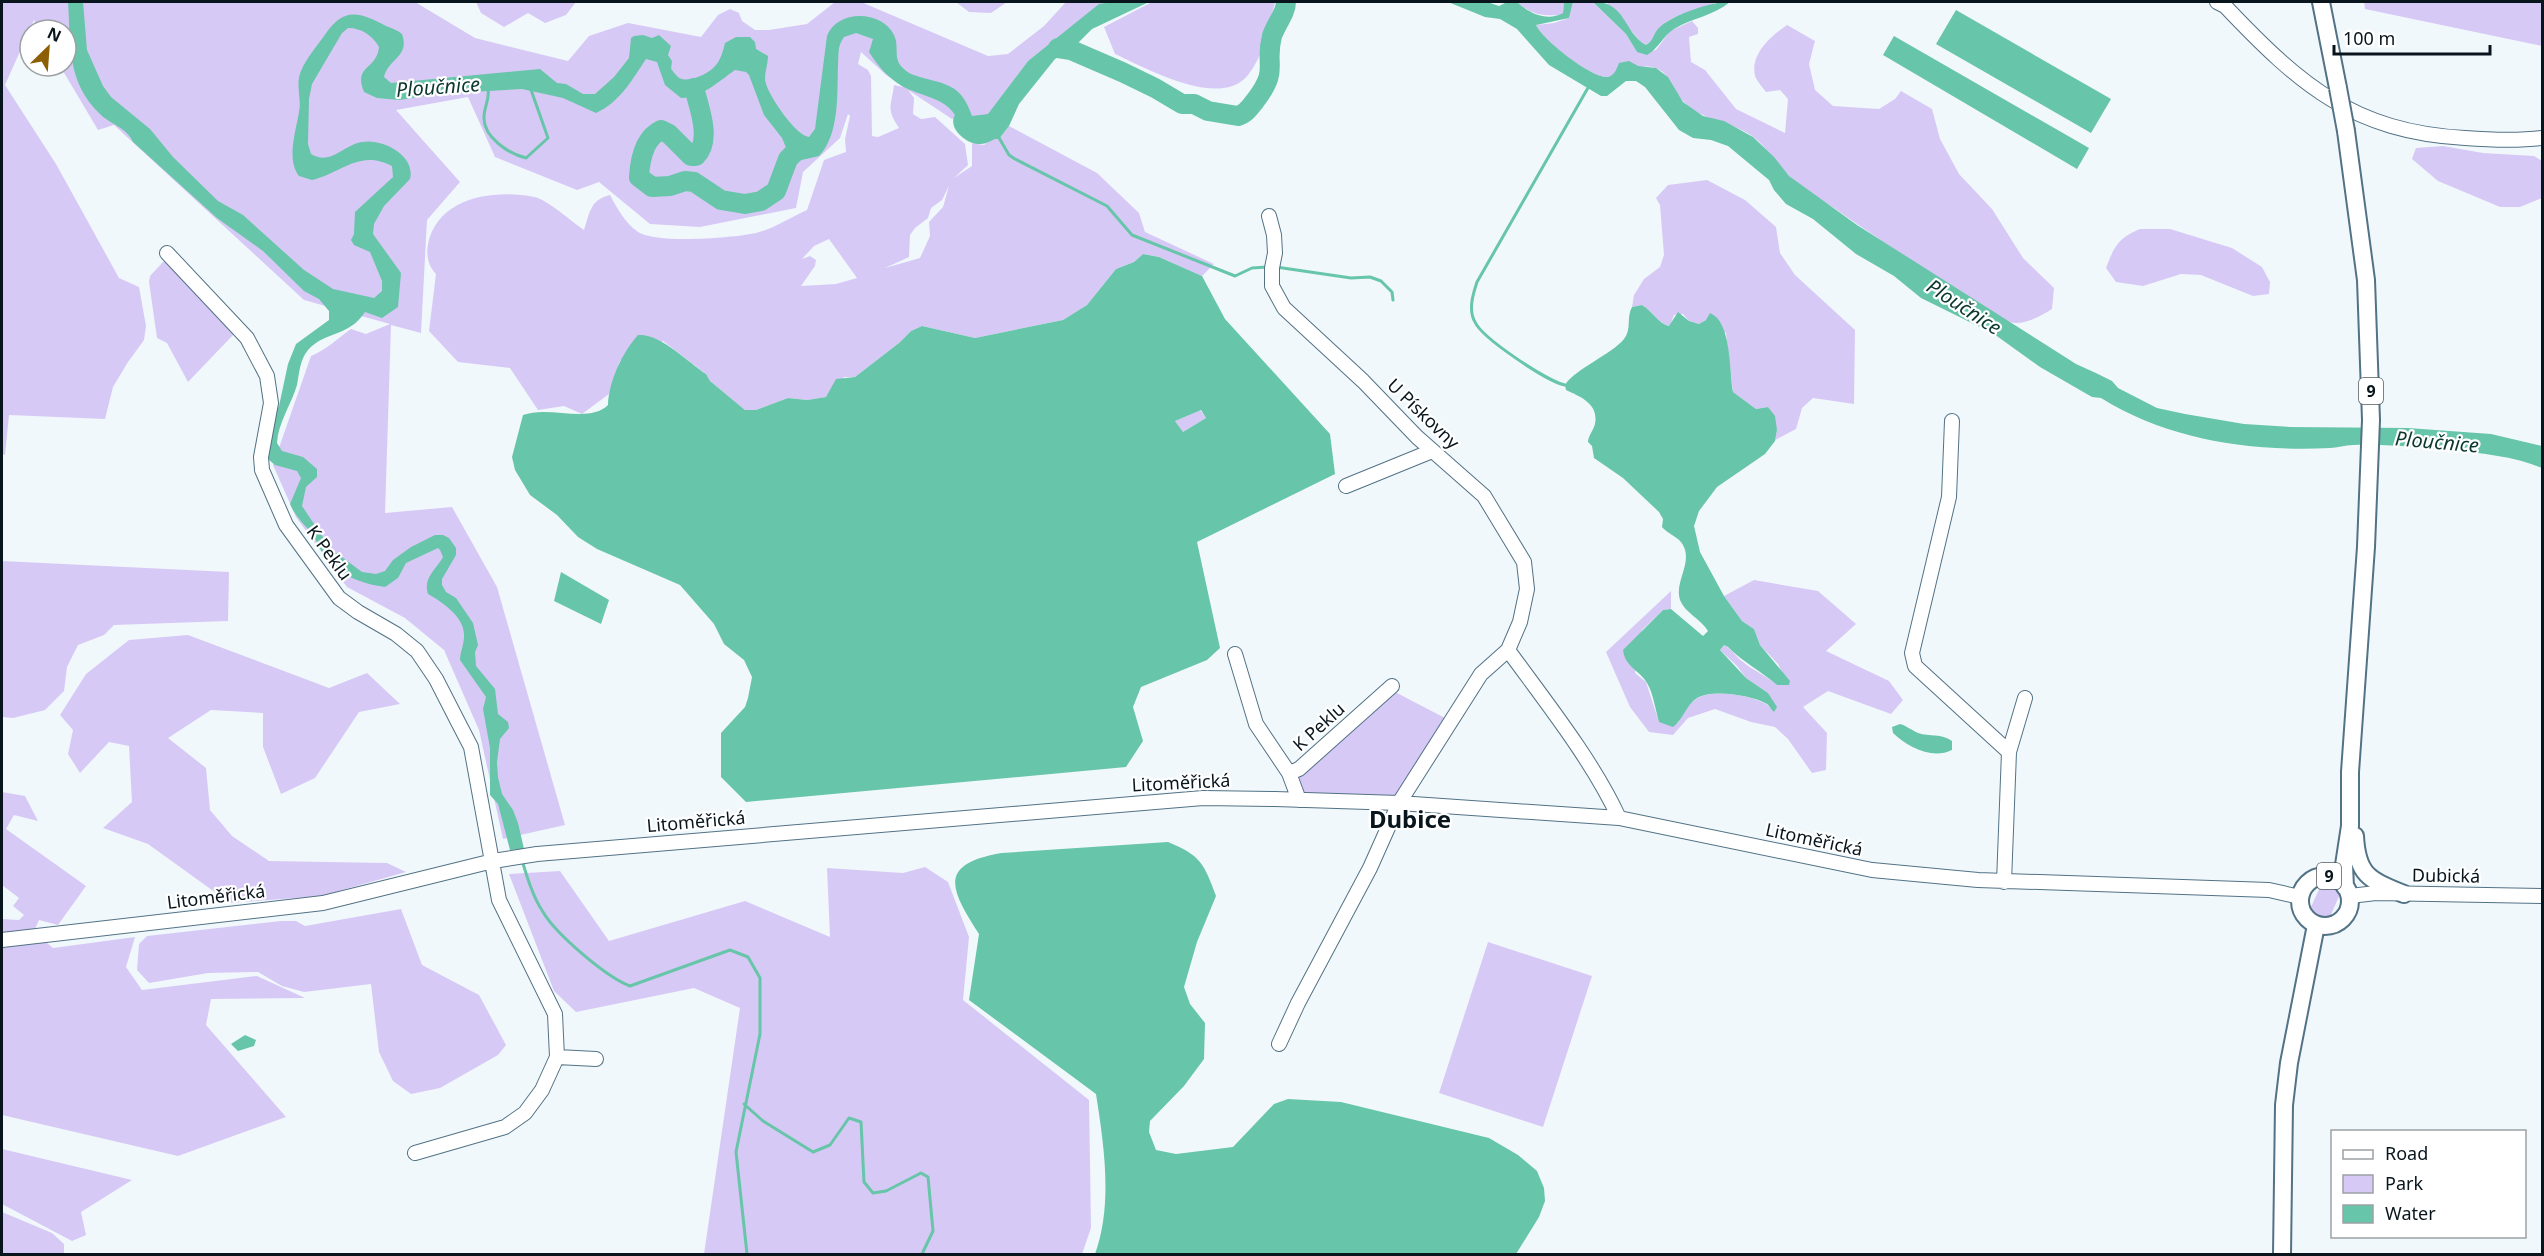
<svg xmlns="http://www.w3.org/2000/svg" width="2544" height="1256" font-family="'Noto Sans',sans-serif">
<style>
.green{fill:#d7c9f5;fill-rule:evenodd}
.water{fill:#67c5a9;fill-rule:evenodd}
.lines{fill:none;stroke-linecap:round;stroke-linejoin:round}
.stream{stroke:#67c5a9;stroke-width:3}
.river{stroke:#67c5a9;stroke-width:20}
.minor-casing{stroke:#527285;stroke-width:16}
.major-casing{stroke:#527285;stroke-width:20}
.minor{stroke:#fff;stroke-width:14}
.major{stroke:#fff;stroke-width:16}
.major-bridge-casing{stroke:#527285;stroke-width:20;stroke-linecap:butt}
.major-bridge{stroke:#fff;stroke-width:16}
.labels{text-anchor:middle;stroke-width:4.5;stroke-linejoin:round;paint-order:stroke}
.shield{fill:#fff;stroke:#525b60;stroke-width:1.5}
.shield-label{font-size:16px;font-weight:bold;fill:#08151c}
.street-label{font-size:18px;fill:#08151c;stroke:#fff}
.water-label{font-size:20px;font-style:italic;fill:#0b372c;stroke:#fff}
.district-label{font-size:24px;font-weight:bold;fill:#08151c;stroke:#fff}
</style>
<rect width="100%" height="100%" fill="#f1f8fc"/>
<path class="green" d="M2 2H415L475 38 568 61 589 36 628 23 701 37 718 15 730 9 739 13 742 21 755 30H769L807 24 835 2H861L988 56 1008 54 1044 26 1066 2H1113L1099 5 1028 61 988 115 952 119 908 90 914 98 913 114 921 119 935 117 965 144 968 165 954 178 972 166V143L984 145 992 139H999L1009 126 1097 173 1139 213 1145 232 1214 264 1202 276 1159 257 1143 254 1134 262 1116 269 1087 305 1063 320 975 338 922 326 911 331 899 343 855 377H844L826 397 807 400 788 398 756 410H745L710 381 706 374 663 341 620 361 609 394 582 414 564 406 538 410 510 368 458 362 429 331 436 274C428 266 426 255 428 244 438 197 494 189 534 197 547 199 572 222 584 230 590 212 590 200 610 195 617 208 625 223 638 232 657 244 733 238 756 233 773 229 791 217 807 210L824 160 846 152 845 139 850 116 848 114 840 138 803 172 796 208 700 227 650 224 599 182 577 190 495 157 468 97 396 110 460 182 427 220 421 333 391 325 385 513 452 507 497 587 565 825 503 839 479 730 444 650 405 618 347 587 296 517 273 465 311 356C326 350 338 338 351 329L366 334 390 324 304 300 114 125 98 130 60 66H66V30H40L34 20 5 85 56 164 119 278 139 287 146 326 144 340 128 362 113 387 105 419 9 415 5 455 2 454ZM861 52 885 74 903 87 894 85C891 108 886 108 899 128L878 137 872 136 871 76 868 70 858 64ZM949 186 943 207 929 222 930 236 920 258 885 268 909 257 910 235 915 228 928 218 931 208 942 200ZM829 239 857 278 836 284 801 286 815 266 816 260 810 256 802 259 814 246Z
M476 2H576L566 15 545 23 528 13 504 27 481 13Z
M956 2H1007L991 13 969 12Z
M1152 2H1275C1269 26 1264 55 1248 75 1220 110 1146 68 1115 54L1104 27Z
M1517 2H1564L1563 13 1560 15C1541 16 1531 14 1517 2Z
M1573 2H1593L1626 34 1637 52 1656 50 1670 31 1692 21 1698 28V34L1689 37 1691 62 1705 70 1736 109 1785 133 1788 99 1780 90 1766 92C1763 88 1757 81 1755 76 1750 54 1771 36 1787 25L1815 41 1809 64 1815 90 1833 106 1879 109 1895 99 1901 91 1932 109 1940 139 1959 174 1992 209 2023 258 2054 288 2052 309C2041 316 2023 326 2010 322 1996 318 1972 299 1959 291 1917 264 1875 237 1834 208 1819 198 1802 188 1789 176 1776 164 1767 147 1752 136 1731 121 1702 121 1684 102 1673 91 1671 73 1655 68 1636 62 1624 75 1607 77 1592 79 1541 39 1536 25L1554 23 1569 18Z
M1606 2H1717C1702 11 1682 11 1668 21 1656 29 1656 40 1646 45L1640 41Z
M2364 2H2542V46L2365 9Z
M2443 146 2483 153 2534 156 2542 161V198L2520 207H2500L2438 181 2412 159 2416 148Z
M1707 180 1745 200 1776 227 1780 253 1795 275 1855 330 1854 404 1813 398 1802 408 1796 429 1775 440 1777 430 1768 407 1756 409 1733 392 1726 333 1706 320 1699 324 1689 321 1683 314 1674 315 1670 326C1659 324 1652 311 1642 305L1632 307 1634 295 1644 279 1660 267 1664 255 1660 205 1656 198 1668 185Z
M2140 229H2170L2232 248 2262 267 2270 282 2269 294 2253 296 2201 275 2181 274 2143 286 2116 282 2106 268C2114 247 2118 238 2140 229Z
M163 262H169L228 324 234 334 188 382 167 343 157 338 149 282 150 276Z
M1200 410 1206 418 1183 432 1175 421Z
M2 561 229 572 228 621 114 625 104 635 78 645 67 667 64 691 45 710 13 718 2 717Z
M1754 580 1818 591 1856 624 1826 651 1889 681 1903 700 1891 714 1828 691 1803 707 1827 733 1826 770 1812 773 1788 739 1775 727 1751 722 1715 709 1688 718 1673 735 1649 732 1630 707 1606 652 1671 591V609L1663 610 1642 630 1635 673 1646 682 1659 722 1678 723C1682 715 1688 705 1695 700 1709 688 1749 695 1764 703 1769 705 1770 708 1774 712L1768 693 1746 678 1737 666 1720 650 1724 645C1732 649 1736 657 1743 662 1754 671 1767 676 1777 685L1783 674 1778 664 1760 645 1754 629 1742 621 1724 596Z
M188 635 329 688 367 673 400 704 359 712 315 778 281 794 263 747V713L211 710 168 738 206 768 210 810 232 836 269 861 387 863 406 872 321 896 230 903 148 844 103 828 132 802 129 746 109 742 80 773 68 754 73 730 60 715 86 674 129 640Z
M1395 692 1445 718 1397 796 1304 793 1299 777Z
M2 792 25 796 38 821 14 815 6 829 86 886 58 925 39 920 35 929 32 930 53 948 135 937 126 967 142 990 257 976 305 998 211 999 206 1025 286 1117 178 1156 2 1115V919L19 920 24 915 13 906 19 898 2 885Z
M925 867 948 882 969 937 963 1000 1089 1100 1091 1228 1082 1254H704L740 1008 694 988 576 1012 554 991 509 874 560 871 609 941 745 901 830 937 827 868 903 873Z
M2321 885 2332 887 2340 894 2330 917H2318L2310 909Z
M401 909 422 965 479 995 506 1045 498 1055 440 1088 411 1094 393 1081 379 1052 371 984 304 992 282 986 258 972 208 973 149 983 137 970 139 944 147 936 281 921H296L305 926Z
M1488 942 1592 976 1543 1127 1439 1093Z
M2 1149 132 1180 81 1212 86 1235 72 1241 2 1204Z
M2 1212 52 1233 64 1244V1254L2 1253Z"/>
<path class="water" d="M68 2H83L87 50 103 86 111 97 150 129 173 157 218 201 243 215 304 270 333 289 374 298 382 291V281L370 252 354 245 351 240 354 234 355 212 393 177 392 166C359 149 342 173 312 180L299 176C286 159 296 131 299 112 302 99 295 85 301 71 306 59 316 47 324 36 343 7 358 11 386 26 391 28 397 30 402 34 410 57 389 58 384 77L391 83 540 69 557 83 566 84 583 94H595L614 77 629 58 631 38 634 36 643 35 652 38 659 35 671 46 668 55 672 61 671 69C674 72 677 78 682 79 691 82 710 73 716 65 721 59 723 51 725 43L736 37H750L755 42 756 49 768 56C768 66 763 75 766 84 770 97 795 135 809 137L815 129 827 36C837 9 882 10 894 35 900 48 892 59 904 69 909 74 914 75 920 77 949 85 961 85 972 116L988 114 1028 61 1099 4 1113 2H1149L1092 29 1071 50 1055 59 1019 104 1009 126 999 139H995C990 141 986 144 981 144 967 145 947 128 955 115 944 97 919 96 902 86 887 77 878 66 869 52L873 39 856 33 844 37C837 47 839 53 838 64 837 93 840 134 819 156L797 161 790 157 782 138 764 115 749 75 746 72 735 70C718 82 703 97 681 98L665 85 657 62 646 59C632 80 620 102 596 113L563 98 522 89 437 94 399 100 377 98 364 92C353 65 377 70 379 47 373 36 362 28 348 28L342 33 312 84 309 99 308 144 311 154C331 166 343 145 362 142 383 138 416 156 410 179L384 206 374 224 373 234 401 273 398 307 382 318 365 312C349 337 325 331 308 350 300 359 299 374 297 385 291 405 278 423 277 443L282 451 303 457 317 469V477L306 487 302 506 331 549 362 572 376 574 385 571 393 560 411 547 435 535H443L449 538 456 548V555L442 579V585L446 592 456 598 473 623 478 645 475 652 476 666 495 689 498 714 508 722 509 728 500 739 497 762 498 777 502 794 513 810 518 823 524 849 510 850 498 804 490 795V748L483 709 486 697 460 660C460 652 464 645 464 636 465 617 442 602 428 594 423 578 435 571 443 557L440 550 438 548 406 563 398 578 385 587C362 584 338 575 324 555 319 548 317 541 312 534 304 524 295 516 290 504L301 478 297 471 275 465 268 459 267 453 272 417 279 406 288 364 296 344 329 320V311L319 299 304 291 263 251 217 218 133 142C128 129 111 124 101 115 66 82 71 45 68 2Z
M1448 2H1487L1499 6 1507 2H1517C1529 13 1547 22 1563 13L1564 2H1573L1569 18 1536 25C1542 39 1592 79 1608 77 1615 75 1617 68 1619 63L1629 61 1638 66 1656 68 1668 77 1683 102 1703 116 1724 121 1753 137 1774 157 1789 176 1857 225 2076 364 2098 374 2112 381 2118 388 2157 408 2185 414 2244 424 2290 427 2408 428 2491 434 2542 446V468C2514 456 2479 453 2449 450 2419 447 2382 444 2353 445 2345 445 2337 448 2330 448 2252 452 2168 440 2101 398L2092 397 2040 367 1994 334 1921 298 1894 276 1856 254 1813 219 1786 204 1774 190 1769 180 1728 146 1711 140 1693 138 1679 130 1645 87 1636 81H1626L1607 96H1601L1549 65 1517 29 1500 19 1485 17Z
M1593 2C1626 1 1623 32 1646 45 1654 41 1653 33 1660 27 1672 15 1713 1 1730 2 1713 16 1692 18 1674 29 1663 36 1659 48 1647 55L1637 52 1626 34Z
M1956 10 2111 99 2091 133 1936 44Z
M1894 36 2089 148 2077 169 1883 55Z
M1143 254 1159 257 1202 276 1225 319 1330 434 1335 474 1197 542 1220 648 1207 660 1141 687 1133 707 1143 741 1126 767 746 802 721 777V733L745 707 748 698 752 677 744 660 724 644 714 624 680 585 597 549 578 537 557 515 530 495 515 470 512 457 523 415C549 405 589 424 608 405 609 381 622 353 638 335 660 333 688 362 706 374L710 381 745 410H756L788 398 807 400 826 397 836 379 855 377 899 343 911 331 922 326 975 338 1063 320 1087 305 1116 269 1134 262ZM1201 410 1206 418 1183 432 1175 421Z
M1642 305C1652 311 1659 324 1669 326L1678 312 1689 321 1699 324 1706 320 1710 313C1732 322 1729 371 1733 392L1756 409 1768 407 1775 416 1777 430 1775 441 1765 454 1717 487 1699 511 1694 526 1700 552 1724 596 1742 621 1754 629 1760 645 1790 681 1789 685H1777C1761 671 1744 663 1728 647L1724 645 1720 650 1746 678 1768 693 1777 707 1774 712C1770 709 1770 705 1765 703 1750 695 1712 689 1697 698 1686 705 1683 720 1673 727L1659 722C1655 709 1653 690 1645 680 1637 669 1625 666 1623 650L1663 610 1671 609 1703 636 1708 631C1701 619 1685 613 1680 600 1674 582 1693 563 1683 545 1679 537 1668 534 1662 527L1663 519 1659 512 1623 478 1594 458 1592 446 1588 442C1588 436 1593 431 1595 424 1599 404 1581 397 1566 390L1565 385C1576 368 1611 355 1624 339 1632 329 1626 318 1632 307Z
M561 572 609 600 601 624 554 601Z
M1900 724C1907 726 1911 730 1918 733 1930 737 1941 733 1952 741V750C1932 760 1908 747 1893 733L1892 727Z
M1168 842C1200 855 1204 863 1216 896L1197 942 1184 987 1190 1004 1205 1023 1204 1059 1184 1086 1150 1121 1149 1132 1156 1150 1176 1154 1233 1147 1274 1104 1288 1099 1341 1102 1489 1138 1518 1155 1537 1171 1544 1188 1545 1201 1539 1217 1516 1254H1095C1113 1204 1104 1146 1096 1094L969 1000 979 934C951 890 936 864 1002 853Z
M245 1035 256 1040 254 1046 238 1051 231 1044Z"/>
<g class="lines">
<path class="stream" d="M488 89C490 99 484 107 484 117 483 137 509 154 526 158L548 138 530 87
M998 136 1009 155 1015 159 1107 206 1132 235 1235 276 1252 268 1267 267
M1276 267 1351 278 1370 277 1381 281 1392 292 1393 300
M1565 385C1548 382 1482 338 1475 322 1468 310 1473 294 1477 282L1589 86
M522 860C527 877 533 897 543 912 556 934 606 977 630 986L730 950 748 957 760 978V1034L736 1152 747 1254
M744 1104 763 1121 813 1152 830 1145 849 1118 861 1122 864 1182 873 1193 886 1191 921 1173 928 1177 933 1231 922 1254"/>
<path class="river" d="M1058 48 1071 50 1122 72 1155 88 1182 104H1194L1208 111 1238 116C1246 114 1250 107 1255 101 1280 68 1264 67 1272 36 1276 24 1286 13 1286 2
M694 88C699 107 712 140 696 156H691L669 134 661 130C644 138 640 160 639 177L652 187 670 186 685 181 694 182 721 200 745 204 761 201 776 191 788 159 801 146"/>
<g class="minor-casing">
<path id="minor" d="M2217 2 2225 6C2299 84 2353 132 2465 138 2491 140 2517 141 2542 138
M1269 216 1274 235 1275 253 1272 268V286L1284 308 1363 381 1417 437 1484 496 1524 562 1527 589 1520 622 1508 650 1481 674 1399 803 1370 868 1298 1003 1279 1044
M167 253 247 338 267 376 271 403 261 457 262 470 286 525 339 598 358 612 396 634 417 651 436 679 457 720 471 747 499 900 555 1014 557 1057 542 1090 525 1113 505 1127 415 1153
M1952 421 1949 497 1912 653 1915 666 2009 752
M1346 486 1432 451
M1508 650C1545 701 1593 761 1619 818
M1235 654 1256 724 1289 773
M1299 800 1289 773 1299 769 1392 686
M2004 882 2009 752 2025 698
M2350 896 2376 893 2542 896
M2 940 323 903 493 861 537 854 1203 798 1275 799 1399 803 1619 818 1872 870 1978 880 2269 890 2300 897
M557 1057 596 1059"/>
</g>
<g class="major-casing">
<path id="major" d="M2321 2 2338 88
M2355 836C2357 876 2370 880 2404 894
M2300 901a25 25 0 1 1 50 0a25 25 0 1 1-50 0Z
M2345 887 2344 865 2350 826V772L2366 547 2371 420 2366 280 2346 131
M2282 1254 2284 1105 2289 1063 2316 925"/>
</g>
<use href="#minor" class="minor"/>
<use href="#major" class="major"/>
<g class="major-bridge-casing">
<path id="major-bridge" d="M2338 88 2346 131"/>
</g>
<use href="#major-bridge" class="major-bridge"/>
</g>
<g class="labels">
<g class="shield">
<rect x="2359" y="378" width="24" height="26" rx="4.5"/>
<rect x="2317" y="863" width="24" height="26" rx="4.5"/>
</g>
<g class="shield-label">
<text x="2371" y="397">9</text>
<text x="2329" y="882">9</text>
</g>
<g class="street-label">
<text transform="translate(1423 414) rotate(44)" y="6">U Pískovny</text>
<text transform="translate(329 553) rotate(54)" y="6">K Peklu</text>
<text transform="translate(1319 727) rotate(-42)" y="6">K Peklu</text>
<text transform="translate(1181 783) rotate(-3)" y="6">Litoměřická</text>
<text transform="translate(696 822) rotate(-5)" y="6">Litoměřická</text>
<text transform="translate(1814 840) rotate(12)" y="6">Litoměřická</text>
<text transform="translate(2446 876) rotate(1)" y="6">Dubická</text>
<text transform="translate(216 897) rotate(-7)" y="6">Litoměřická</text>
</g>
<g class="water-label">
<text transform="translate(438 87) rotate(-4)" y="7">Ploučnice</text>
<text transform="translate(1964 307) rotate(33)" y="7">Ploučnice</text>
<text transform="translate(2437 442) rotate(5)" y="7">Ploučnice</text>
</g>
<g class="district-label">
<text x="1410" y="828">Dubice</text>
</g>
</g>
<rect width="2544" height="1256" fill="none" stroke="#08151c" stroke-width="6"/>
<rect x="2331" y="1130" width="195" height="108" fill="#ffffff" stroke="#9ca1a4" stroke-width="1.5"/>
<rect x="2343" y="1150" width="30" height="9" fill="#ffffff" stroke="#9ca1a4" stroke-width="1.5"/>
<text x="2385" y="1160" font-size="18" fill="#08151c">Road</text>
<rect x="2343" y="1175" width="30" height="18" fill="#d7c9f5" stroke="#9ca1a4" stroke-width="1.5"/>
<text x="2385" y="1190" font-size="18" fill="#08151c">Park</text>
<rect x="2343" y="1205" width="30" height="18" fill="#67c5a9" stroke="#9ca1a4" stroke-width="1.5"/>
<text x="2385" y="1220" font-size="18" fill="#08151c">Water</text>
<g transform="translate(48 48) rotate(25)"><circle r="28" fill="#ffffff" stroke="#9ca1a4" stroke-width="1.5"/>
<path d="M0-4.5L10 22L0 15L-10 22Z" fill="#8c5f05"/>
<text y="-9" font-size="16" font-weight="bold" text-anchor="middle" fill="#08151c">N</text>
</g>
<path d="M2334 45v9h156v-9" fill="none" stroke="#08151c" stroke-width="3"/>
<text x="2343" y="45" font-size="18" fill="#08151c" stroke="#ffffff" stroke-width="4.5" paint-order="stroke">100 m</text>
</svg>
